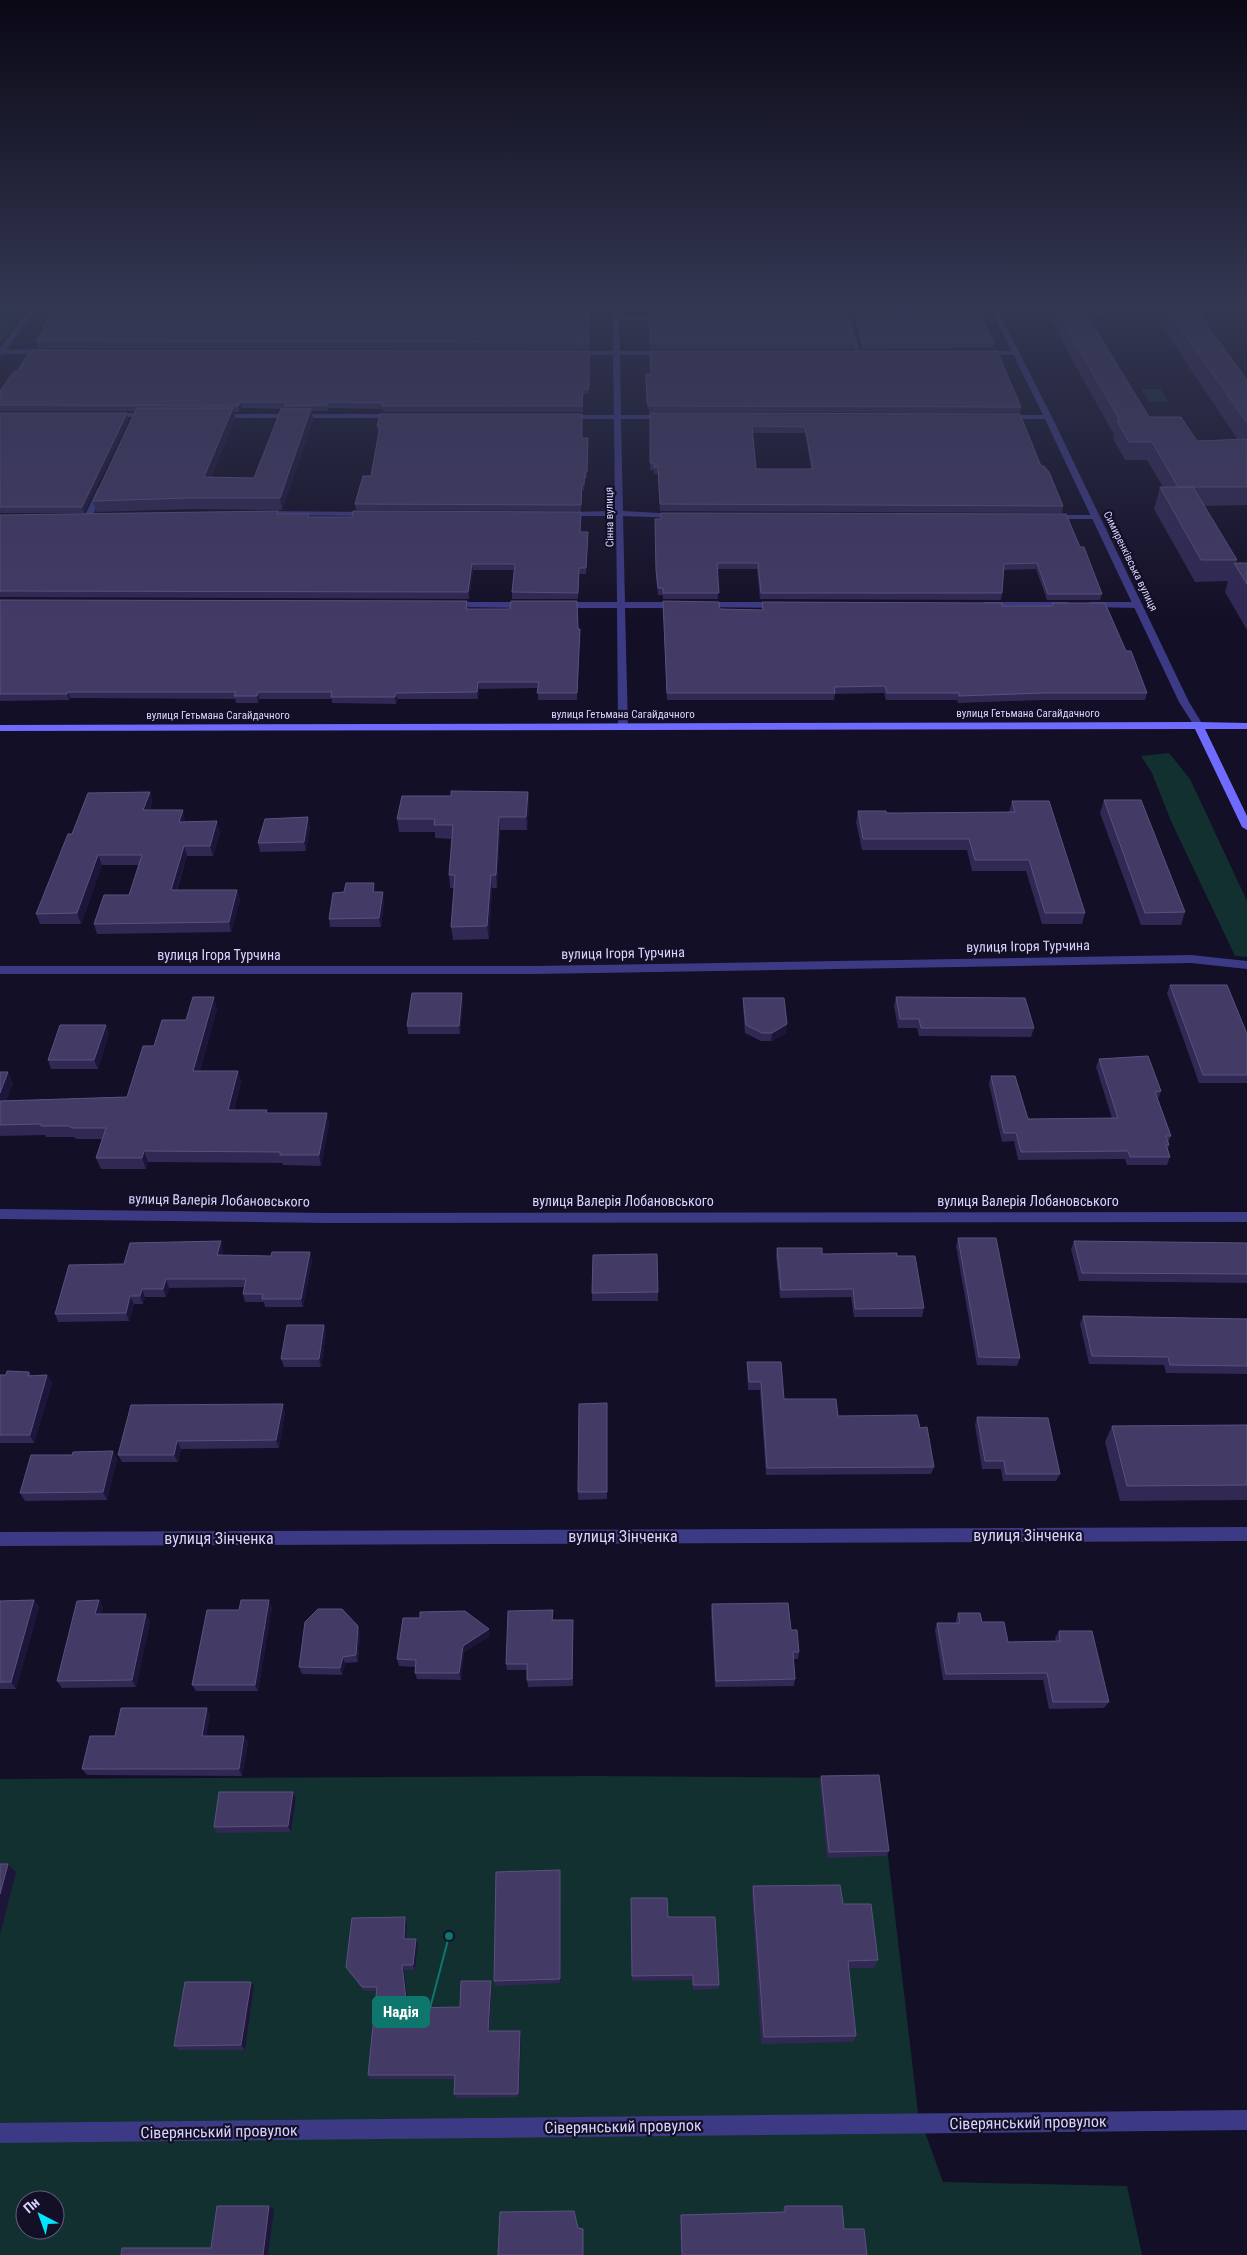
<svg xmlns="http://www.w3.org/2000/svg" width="1247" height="2255" font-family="'Roboto Condensed',sans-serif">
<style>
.green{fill:#12302f;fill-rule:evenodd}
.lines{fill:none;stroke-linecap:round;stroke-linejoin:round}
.minor{fill:#3d3a85;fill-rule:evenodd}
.tertiary{fill:#3d3a85;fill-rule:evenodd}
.secondary{fill:#6f6bff;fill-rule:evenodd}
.wall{fill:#312854;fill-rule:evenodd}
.shaded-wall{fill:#1d163a}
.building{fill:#433a66;stroke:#5a527e;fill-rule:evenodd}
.labels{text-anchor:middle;stroke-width:4.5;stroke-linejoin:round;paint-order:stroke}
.far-street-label{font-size:11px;fill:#d9d4ff;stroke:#130f26}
.street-label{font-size:14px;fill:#d9d4ff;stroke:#130f26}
.near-street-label{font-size:16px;fill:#d9d4ff;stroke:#130f26}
.leader{fill:none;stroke:#0f766e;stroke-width:2}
.callout-dot{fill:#0f766e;stroke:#130f26;stroke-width:2}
.callout{fill:#0f766e;stroke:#0f766e;stroke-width:2}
.callout-label{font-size:15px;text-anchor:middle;font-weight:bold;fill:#fff}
</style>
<rect width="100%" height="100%" fill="#130f26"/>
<path class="green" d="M5 307H27L0 344V313Z
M1141 389H1161L1169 402H1149Z
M1169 753 1190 779 1247 901V957L1235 956 1171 821 1152 773 1141 756Z
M595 1776 879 1778 918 2113 943 2182 1127 2186 1142 2255H0V1779ZM25 2200H55V2230H25Z"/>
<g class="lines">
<path class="minor" d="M31 307H37L6 350 47 349 50 351 47 353 3 354 0 356V349Z
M613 307H619V316H666L669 318 666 320H619L620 351H667L670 353 667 355H620L621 415H665L669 417 665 419H621L623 511 677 514 681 516 677 518 623 516 625 602H680L684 605 680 608H625L628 727 623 730 618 727 617 608H560L556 605 560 602H617L616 516H565L561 514 565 512 615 511 614 419H565L561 417 565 415H614L613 355H572L569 353 572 351H613Z
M827 317H851L860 355 855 354 846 320H829Z
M982 351H1016L1019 353 1016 355 980 354 979 353Z
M110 413H150L154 415 150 417H107V413Z
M217 414H395L399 416 395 418H214L213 416Z
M1005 415H1048L1052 417 1048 419H1002L1001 417Z
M98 488 105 490 92 517 85 519 84 517Z
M259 511 370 512 374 514 370 516 262 515H259Z
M1049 515H1095L1099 517 1095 519H1049Z
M452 602H527L531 605 527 608 449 607 448 605Z
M702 602H777L781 605 777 608 699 607 698 605Z
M985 602H1067L1071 605 1067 608 982 607 981 605Z
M1090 602H1139L1143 605 1139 608 1087 607 1086 605Z
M1191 955 1247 961V969L1191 963 534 974H0V966H534Z
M0 1209 329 1213 1247 1212V1222L329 1223 0 1219Z
M1247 1527V1541L0 1546V1532Z
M1247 2110V2130L0 2143V2123Z"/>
<path class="tertiary" d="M990 307H996L1052 417 1189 702 1203 725 1201 727H1195L1179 702 1044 417Z"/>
<path class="secondary" d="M1198 722 1247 723V729H1205L1247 816V830L1242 827 1195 729 0 731V725Z"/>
</g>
<path class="wall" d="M589 307V349L38 348 36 341 42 331V328Z
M648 307H971L974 314 994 342 993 348 862 349 855 322 856 316H908V315L649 314Z
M1043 307H1110L1108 318H1089L1149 417 1197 441 1238 440 1149 307H1194L1247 380V505L1204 506 1237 560 1235 563H1247V630L1225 592 1228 581 1195 582 1154 509 1160 487H1163L1147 460H1125L1113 439 1114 435Z
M649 316 852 343V349H650Z
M589 351V394H583V412H383V409L329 408 328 411H312L313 419 282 510 191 509 96 512 93 501 135 411H0V391ZM242 408 285 409 254 478 211 477 235 419 234 412H239Z
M646 374 1021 407 1020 413 649 412V409H647Z
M0 413 128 419 84 513H0Z
M650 413 1020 414 1041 466 1063 506 1062 513 660 511 658 474H654V470H650ZM752 433H805L811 469H756Z
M377 426 588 438 587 478H585L584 490H582L581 511 356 510 355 504 371 476 379 432H378Z
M661 513 1080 547 1102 594 1100 600H1047L1036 569 1004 570 1002 593 1001 600 760 599 757 569H717L718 599H663V595H658L656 576 655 519H660Z
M278 514 309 517 581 532 588 538 586 574H579L578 599H512V592L514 570H473L469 599 0 597V515Z
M0 600 467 601 468 609 580 629 577 700H538V688L479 689 478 699H397L396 704 332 703V699H259L258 703H236L235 699 70 698 69 700 0 701Z
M663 601 720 609 762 610V602L1051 606 1052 603 1126 651 1147 693 1145 700H1042L958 703 957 700H886L884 693 835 694 834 700H667Z
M150 792 152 802 150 810 185 820V822L220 832 213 856H187L177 890H237L240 900 231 932 97 934 94 924 129 895 139 865H102L81 924H40L36 914 72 834Z
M528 792 529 805 527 830H500L497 888H492L489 939 453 940 451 927 454 888H450L449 875 452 839 435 838V832H399L397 819 451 796Z
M1104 800 1185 912 1181 925H1141L1100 813Z
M1012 801 1085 913 1082 924H1042L1026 871H972L967 850H862L856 822 858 811 898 813 1009 812Z
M310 826 306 851 260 852 258 843Z
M375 892 384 901 381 927H330L329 919Z
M1170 985 1247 1034V1083H1199L1167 993Z
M896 997 1034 1028 1031 1037 919 1036 917 1028H898L894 1006Z
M743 998 786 1033 771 1041H761L745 1033 743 1007Z
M463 1002 460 1034H408L407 1026Z
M217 1008 200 1071H238L241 1082 234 1110 267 1113 329 1124 321 1166 283 1165 282 1163 148 1162 146 1169H101L96 1158 102 1139H76L74 1137H46L45 1135 0 1136V1072L13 1083 6 1101 127 1097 154 1046 186 1020Z
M109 1033 98 1069H51L48 1060Z
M1099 1059 1161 1091 1158 1099 1171 1136 1168 1142 1169 1145 1168 1148 1170 1157 1167 1165H1127L1125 1159 1018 1160 1014 1141 1002 1142 989 1084 991 1076 1028 1119 1112 1118 1096 1067Z
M958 1238 1020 1358 1017 1366 977 1365 956 1246Z
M1074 1241 1247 1243V1283L1079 1281 1071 1249Z
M777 1248 822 1254 924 1308 922 1317H854L851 1297 780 1298 776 1256Z
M223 1249 222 1255 271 1256 310 1252 312 1261 303 1307H265L264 1302H245L243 1294 245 1287 169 1288 166 1297H145L143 1304H134L129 1321 58 1322 55 1314Z
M658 1292V1301H592V1293Z
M1083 1316 1247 1319V1374L1166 1373 1164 1365 1089 1364 1080 1324Z
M324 1325 326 1333 321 1367H284L281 1359Z
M747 1362 784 1399 838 1416 934 1467 931 1474 766 1475 760 1390H748L747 1369Z
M29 1372 32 1376 47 1375 52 1383 34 1443H0V1375H6Z
M607 1403V1499L578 1500V1492Z
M285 1412 279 1448 181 1449 178 1462H122L118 1455Z
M977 1417 1060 1474 1056 1481H1003L1001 1469H982L975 1425Z
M1247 1425V1500L1120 1501 1105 1442 1112 1426Z
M113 1451 117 1459 107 1500 25 1501 20 1493Z
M34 1600 39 1607 16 1689H0V1601Z
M99 1600 103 1608 101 1614 150 1621 136 1687 62 1688 57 1681Z
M712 1604 791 1630 799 1652 798 1659H793L795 1679 794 1686 715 1687 711 1611Z
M272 1607 258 1691H196L192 1685 239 1610Z
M553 1610V1620L573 1627V1686L528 1687 527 1680V1670H507L506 1664Z
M958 1613 982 1622 1008 1642 1056 1641 1055 1638 1059 1631 1109 1702 1104 1708 1049 1709 1043 1680H943L935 1630 937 1623H956V1620Z
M358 1626 360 1633 358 1662 345 1663 342 1675 302 1674 299 1667Z
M490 1636 464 1652 461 1680 417 1679 415 1673V1667L399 1666 397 1659Z
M210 1715 206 1736H244L248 1742 242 1776 87 1775 82 1769 115 1736Z
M821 1776 889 1851 886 1856 827 1858 820 1782Z
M296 1798 291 1832 217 1833 214 1827Z
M560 1870 561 1983 495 1986 494 1981Z
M753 1886 843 1904 878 1960 874 1968H849L856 2036 853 2042 761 2044 752 1894Z
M631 1898 668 1917 719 1985 718 1989 693 1990 692 1980 632 1981Z
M405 1917 407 1923V1939H416L418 1944 415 1970H404L408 2008 460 2007 491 1981 492 1986 490 2031H520L521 2035 519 2097 456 2098 454 2094 455 2079H371L368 2075 377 1991H364L349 1972 346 1967Z
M251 1982 254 1986 245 2050H179L174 2046Z
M785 2206 844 2229 867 2255H681L680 2217 681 2215 783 2212V2209Z"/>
<path class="shaded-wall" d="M241 402 242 408 239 412 238 406Z
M233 408 235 419 206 488 204 477Z
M311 409 313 419 282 510 280 498Z
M127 413 128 419 84 513 82 507Z
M472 564 473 570 469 599 468 592Z
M580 629V636L577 700V693Z
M478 682 479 689 478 699 477 692Z
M68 692 70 698 69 700 67 694Z
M258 692 259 699 258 703 257 696Z
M396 693 397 699 396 704 395 697Z
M150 792 152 802 146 820 143 810Z
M528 792 529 805 527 830 526 817Z
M183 810 185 820 182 832 179 822Z
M308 817 310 826 306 851 304 842Z
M499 817 500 830 497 888 496 875Z
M217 821 220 832 213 856 210 846Z
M184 846 187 856 173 900 171 890Z
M98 855 102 865 81 924 77 913Z
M491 875 492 888 489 939 487 926Z
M374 883 375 891 374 901 373 892Z
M237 890 240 900 231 932 229 922Z
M383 892 384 901 381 927 379 918Z
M462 993 463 1002 460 1034 459 1026Z
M214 997 217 1008 197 1082 193 1071Z
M787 1024 786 1033 771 1041 772 1033Z
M106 1025 109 1033 98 1069 94 1060Z
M238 1071 241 1082 231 1121 228 1110Z
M8 1072 13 1083 2 1112 0 1108V1093Z
M327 1113 329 1124 321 1166 319 1155Z
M144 1151 148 1162 146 1169 142 1158Z
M221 1241 223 1249 220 1264 217 1255Z
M310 1252 312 1261 303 1307 301 1299Z
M166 1279 169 1288 166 1297 163 1289Z
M142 1289 145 1297 143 1304 140 1296Z
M130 1296 134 1304 129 1321 126 1313Z
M324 1325 326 1333 321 1367 319 1359Z
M47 1375 52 1383 34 1443 30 1435Z
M283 1404 285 1412 279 1448 276 1440Z
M177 1441 181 1449 178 1462 174 1455Z
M113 1451 117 1459 107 1500 103 1492Z
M34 1600 39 1607 16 1689 11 1682Z
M99 1600 103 1608 100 1621 95 1614Z
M269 1600 272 1607 258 1691 255 1685Z
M146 1614 150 1621 136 1687 132 1680Z
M358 1626 360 1633 358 1662 356 1655Z
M489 1629 490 1636 464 1652 461 1680 459 1673 463 1646Z
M343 1657 345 1663 342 1675 340 1668Z
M207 1708 210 1715 205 1743 202 1736Z
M244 1736 248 1742 242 1776 239 1769Z
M293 1792 296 1798 291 1832 288 1826Z
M8 1864 16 1872 0 1935V1894Z
M560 1870V1875L561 1983 560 1979Z
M405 1917 407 1923 406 1944 404 1939Z
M416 1939 418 1944 415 1970 413 1965Z
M402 1965 404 1970 409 2012 407 2008Z
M491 1981 492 1986 489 2036 488 2031Z
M251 1982 254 1986 245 2050 241 2045Z
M520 2031 521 2035 519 2097 518 2094Z
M269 2206 274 2209 268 2255H263Z"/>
<path class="building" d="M56 307H589V342L36 341 44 328H42Z
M649 307H971L974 314H980L994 342 863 343 856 316H908L911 312 910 309 649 308Z
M1055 307H1082L1149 417H1181L1197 441 1247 439V487H1178L1152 442H1129L1117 421H1120Z
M1166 307H1194L1247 380V423Z
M649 316H845L852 343H650Z
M31 350 589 351V389H583L582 406H382L383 403 328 402 327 405 285 406 286 402H241L238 406 0 405V391L14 371H17Z
M650 351H997L1021 407 649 406V403H647L646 374H651Z
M137 408H233L204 477 254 478 281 409H311L280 498H188L93 501Z
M0 413H127L82 507H0Z
M650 413 1020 414 1041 466H1044L1049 472 1063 506 660 504 658 467H654V463H650ZM752 426 805 427 813 469H756Z
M380 414H582V438H588L587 472H585L584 484H582L581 505 355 504 363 476H371L380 426H377Z
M1160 487H1193L1237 560H1201Z
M278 511 277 514H309L308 517H352L353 511 581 512 580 532H588L586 568H579L578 593 512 592 515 564H472L468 592 0 591V515Z
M661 513 1066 514 1080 547H1084L1102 594H1048L1037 563 1004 564 1002 593H761L758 563H717L719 593H663V588H658L656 570 655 519H661Z
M1234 563H1247V584Z
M0 600 467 601 466 609H510L511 601H577L578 629H580L577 693H537L539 682H478L477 692 396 693 395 697H331L332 692H258L257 696H234L236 692H68L67 694H0Z
M663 601 719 602 720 609 763 610 762 602 1002 603V606H1053L1052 603H1105L1126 651H1131L1147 693H1043L959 696V693H887L885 686 834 687 835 693H667Z
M451 791 528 792 526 817H499L496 875H491L487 926 451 927 455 875H449L453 825H434L435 819H397L402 796H451Z
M150 792 143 810H183L179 822 217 821 210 846H184L171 890H237L229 922 94 924 104 895H129L142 855H98L77 913 36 914 68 834H72L88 793Z
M1104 800H1141L1185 912 1145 913Z
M1012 801H1049L1085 913H1045L1029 860H975L969 839H863L858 811H886V813H898L1015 812Z
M308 817 304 842 258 843 265 819Z
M346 883H374L373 892H383L379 918 329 919 333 893 344 892Z
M1170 985H1227L1247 1034V1075H1203Z
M412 993H462L459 1026H407Z
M193 997H214L193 1071H238L228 1110H267L266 1113H327L319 1155H280V1152L144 1151 142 1158H96L106 1128H72L69 1126H41V1124L0 1125V1101L127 1097 143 1046H154L162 1020H186Z
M896 997 1025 998 1034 1028H921L919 1019H900Z
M743 998H784L787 1024 772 1033H762L746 1025Z
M60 1025H106L94 1060H48Z
M1148 1056 1161 1091 1155 1092 1171 1136H1166L1169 1145H1166L1170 1157H1130L1128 1151 1021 1152 1016 1133H1004L991 1076H1015L1028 1119 1118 1118 1099 1059Z
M0 1072H8L0 1093Z
M958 1238H996L1020 1358 979 1357Z
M221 1241 217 1255 271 1256 272 1252H310L301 1299H262L263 1294H243L246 1279H166L163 1289H142L140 1296H130L126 1313 55 1314 69 1265 124 1264 130 1243Z
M1074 1241 1247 1243V1274L1082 1273Z
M777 1248H822V1254L897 1253V1256H915L924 1308 855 1309 853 1289 781 1290Z
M657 1254 658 1292 592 1293 593 1255Z
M1083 1316 1247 1319V1366L1170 1365 1168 1357 1092 1356Z
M287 1325H324L319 1359H281Z
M747 1362H781L784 1399H836L838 1416 917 1415 920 1428 927 1427 934 1467 767 1468 761 1382H749Z
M7 1371 29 1372 28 1376 47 1375 30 1435H0V1375H6Z
M607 1403V1492H578L579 1404Z
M283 1404 276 1440 177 1441 174 1455H118L131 1405Z
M977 1417 1048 1418 1060 1474H1006L1004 1461H985Z
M1247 1425V1485L1127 1486 1112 1426Z
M113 1451 103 1492 20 1493 31 1455H72L73 1452Z
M34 1600 11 1682H0V1601Z
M99 1600 95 1614H146L132 1680 57 1681 77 1601Z
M241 1600H269L255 1685H192L207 1610H239Z
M788 1603 791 1630H797L799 1652H793L795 1679 716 1681 712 1604Z
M318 1609H342L358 1626 356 1655 343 1657 340 1668 299 1667 305 1622Z
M553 1610 552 1620H573L572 1679 527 1680V1664H506L508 1611Z
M465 1611 489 1629 463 1646 459 1673H415L416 1660 397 1659 403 1618H420V1612Z
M958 1613H980L982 1622H1004L1008 1642 1060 1641 1059 1631H1092L1109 1702H1053L1047 1673 946 1674 937 1623H960Z
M121 1708H207L202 1736H244L239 1769H82L90 1736H115Z
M879 1775 889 1851 829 1852 821 1776Z
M219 1792H293L288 1826 214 1827Z
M0 1864H8L0 1894Z
M560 1870V1979L494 1981 496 1872Z
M840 1885 843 1904H871L878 1960 848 1961 856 2036 764 2037 753 1886Z
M631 1898H667L668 1917H715L719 1985H693V1975L632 1976Z
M405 1917 404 1939H416L413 1965H402L407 2008 460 2007 461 1981H491L488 2031H520L518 2094H454L455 2075H368L377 1987H362L346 1967 352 1918Z
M185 1982H251L241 2045 174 2046Z
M217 2206H269L263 2255H121L122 2248H211Z
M785 2206H842L844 2229H864L867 2255H682L681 2215 785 2212Z
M574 2211 578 2228 583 2229V2255H498L500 2212Z"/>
<linearGradient id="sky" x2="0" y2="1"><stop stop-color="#0a0815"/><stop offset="0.49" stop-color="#333752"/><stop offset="1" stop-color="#333752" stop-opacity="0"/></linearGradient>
<rect width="1247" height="622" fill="url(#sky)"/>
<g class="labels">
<g class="far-street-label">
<text transform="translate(609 517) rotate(-91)" y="4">Сінна вулиця</text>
<text transform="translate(1131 561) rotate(64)" y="4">Симиренківська вулиця</text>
<text x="1028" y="717">вулиця Гетьмана Сагайдачного</text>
<text x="623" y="718">вулиця Гетьмана Сагайдачного</text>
<text x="218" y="719">вулиця Гетьмана Сагайдачного</text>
</g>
<g class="street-label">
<text transform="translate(1028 946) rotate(-1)" y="5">вулиця Ігоря Турчина</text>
<text transform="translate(623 953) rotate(-1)" y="5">вулиця Ігоря Турчина</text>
<text x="219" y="960">вулиця Ігоря Турчина</text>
<text transform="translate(219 1200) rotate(1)" y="5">вулиця Валерія Лобановського</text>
<text x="623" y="1206">вулиця Валерія Лобановського</text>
<text x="1028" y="1206">вулиця Валерія Лобановського</text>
</g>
<g class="near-street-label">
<text x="1028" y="1541">вулиця Зінченка</text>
<text x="623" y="1542">вулиця Зінченка</text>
<text x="219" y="1544">вулиця Зінченка</text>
<text transform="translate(1028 2122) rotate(-1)" y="6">Сіверянський провулок</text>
<text transform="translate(623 2126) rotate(-1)" y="6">Сіверянський провулок</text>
<text transform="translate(219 2131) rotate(-1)" y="6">Сіверянський провулок</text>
</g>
</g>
<path class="leader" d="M449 1936L429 2012"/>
<circle class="callout-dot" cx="449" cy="1936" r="5"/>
<rect class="callout" x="373" y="1997" width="56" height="30" rx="5"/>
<g class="callout-label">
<text x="401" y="2017">Надія</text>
</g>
<g transform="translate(40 2215) rotate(319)"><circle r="24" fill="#130f26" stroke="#625e7d"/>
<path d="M0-4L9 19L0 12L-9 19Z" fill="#00e5ff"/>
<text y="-8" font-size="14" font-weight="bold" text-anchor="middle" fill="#d9d4ff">Пн</text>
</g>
</svg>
